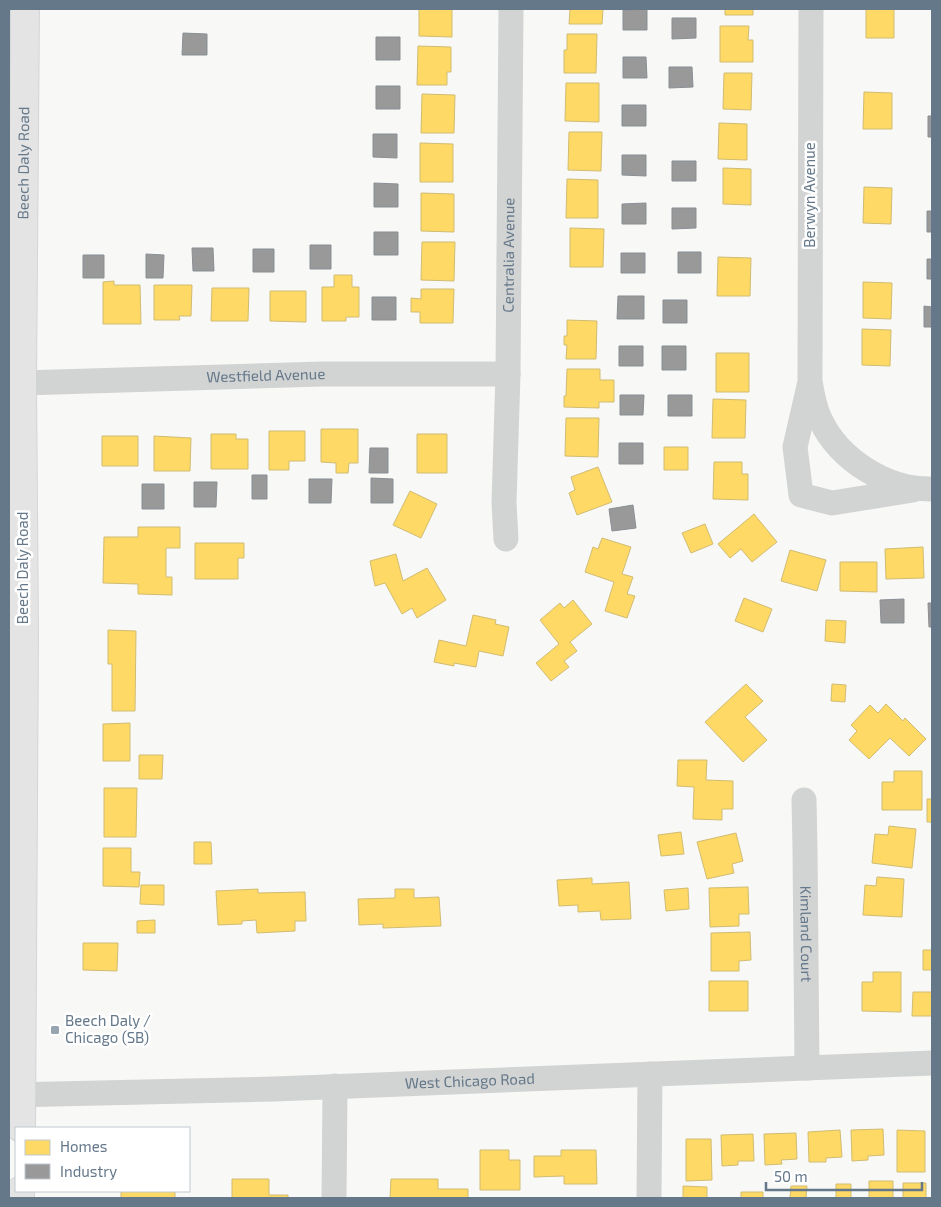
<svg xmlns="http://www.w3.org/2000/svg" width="941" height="1207" font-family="'Exo 2',sans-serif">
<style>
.homes{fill:#ffd966;stroke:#d0bc71}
.industry{fill:#999;stroke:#898f94}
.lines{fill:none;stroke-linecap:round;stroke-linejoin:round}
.major-casing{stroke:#d3d5d6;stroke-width:30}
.minor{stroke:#d2d3d3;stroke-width:25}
.major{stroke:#e4e4e4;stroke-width:28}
.poi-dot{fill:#98a5b0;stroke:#fff;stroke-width:2}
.labels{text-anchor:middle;stroke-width:5;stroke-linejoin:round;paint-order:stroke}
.street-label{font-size:15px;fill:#64788a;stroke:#fff}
.poi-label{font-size:15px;fill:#64788a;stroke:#fff;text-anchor:start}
</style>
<rect width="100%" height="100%" fill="#f8f8f7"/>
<path class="homes" d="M419 9H452V37L419 36Z
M570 9H603L602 24H569Z
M725 9H753V15H725Z
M866 9H894V38H866Z
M720 26H749L748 40H753V62H720Z
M567 34H597L596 73H564V50H567Z
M418 46 451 47V72H447V85H417Z
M724 73H752L751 110 723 109Z
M566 83H599V122L565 121Z
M864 92 892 93V129H863Z
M422 94 455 95 454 133H421Z
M719 123 747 124V160L718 159Z
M569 132H602L601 171 568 170Z
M420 143 453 144V182H420Z
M723 168 751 169V205L723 204Z
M567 179 598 180V218H566Z
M864 187 892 188 891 224 863 223Z
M421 193 454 194V232L421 231Z
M570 228 604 229 603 267H570Z
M422 242H455L454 281 421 280Z
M718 257 751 258 750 296H717Z
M334 275H352V287H359V317H346V321H322V287H334Z
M114 281V285H140L141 324H103V282Z
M863 282 892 283 891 319 863 318Z
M154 285H192L191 316H179L180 320H154Z
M212 288H249L248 321H211Z
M421 289H454L453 323H420V312H411V298L421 299Z
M270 291H306V322L270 321Z
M567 320 597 321 596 359H566L567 345H564V336H567Z
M862 329 891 330 890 366 862 365Z
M716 353H749V392H716Z
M567 369H600V380H614V402H599V408L564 407V396H566Z
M713 399 746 400 745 438H712Z
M566 418H599L598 457 565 456Z
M321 429H358V463H349L348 473H336V463L321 462Z
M269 431H305V461H289V470H269Z
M211 434H236V439H248V469H211Z
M417 434H447V473H417Z
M102 436H138V466H102Z
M154 436 191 438 190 471H154Z
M664 447H688V470H664Z
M714 462H742V474H748V500L713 499Z
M598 467 612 502 577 515 569 493 575 490 571 477Z
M410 491 437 504 421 538 393 525Z
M754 514 777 542 752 562 741 549 730 558 718 544Z
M705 524 713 544 691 553 682 533Z
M138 527H180V548H166V577H172V595L138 594V584L103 583 104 537H138Z
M602 538 631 547 622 574 633 577 627 594 635 596 627 618 605 611 614 582 585 572 593 547 598 549Z
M195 543H244V558H238V579H195Z
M923 547 924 578 886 579 885 549Z
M790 550 826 560 817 591 781 581Z
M396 554 403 581 427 568 446 600 417 618 412 608 402 614 385 583 375 586 370 561Z
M840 562H877V592L840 591Z
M744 598 772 609 763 632 735 621Z
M573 600 592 624 570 642 577 651 564 661 569 667 551 681 536 663 559 644 540 620 560 603 564 608Z
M473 615 496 620 495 624 509 627 503 656 479 651 476 667 454 663V666L434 662 439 640 466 646Z
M826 620 846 621 845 643 825 641Z
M108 630 136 631 135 711H112V664H108Z
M746 684 763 701 745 717 767 740 743 762 705 722Z
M832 684 846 685 845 702 831 701Z
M886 704 903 721 905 718 926 739 909 756 890 738 869 759 849 740 857 731 851 725 870 705 878 713Z
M130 723V761H103V724Z
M139 755H163L162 779H139Z
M678 760H707L706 780 733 781V809H722V820L693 819 694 787 677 786Z
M894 771H922V810H882V782H894Z
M104 788H137L136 837H104Z
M927 799H932V822H927Z
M889 826 916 829 912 868 872 863 875 834 888 835Z
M681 832 684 854 661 856 658 835Z
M736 833 743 861 732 864 734 873 707 879 697 842Z
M194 842H211L212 864H194Z
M103 848H131V872H140L139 887 103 886Z
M877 877 904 879 902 917 863 915 865 885 876 886Z
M592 878V884L629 882 631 919 601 920 600 911 578 912V905L559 906 557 880Z
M141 885H164V905L140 904Z
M748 887 749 914H739V926L710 927 709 888Z
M688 888 689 909 666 911 664 890Z
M258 889V893L305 892 306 921H295V931L257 933 256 920 242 921V924L218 925 216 891Z
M395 889H414V898L439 897 441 926 383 928V924L359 925 358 899 395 898Z
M155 920V933H137V921Z
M750 932 751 960 739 961V971H711V933Z
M83 943H118L117 971 83 970Z
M923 950H932V970H923Z
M873 972H901V1012L862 1011V982H873Z
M709 981H748V1011H709Z
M913 992H932V1016H912Z
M883 1129 884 1155 868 1156V1160L852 1161 851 1130Z
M840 1130 842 1157 826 1158V1162H809L808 1132Z
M897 1130 925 1131V1172H897Z
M796 1133 797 1159 781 1160 782 1164 765 1165 764 1134Z
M753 1134 754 1161H738V1165L722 1166 721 1135Z
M686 1139H711L712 1180 686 1181Z
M480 1150H509V1160H520V1190H480Z
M561 1150H596L597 1184H564V1176L534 1177V1156H561Z
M232 1179H269V1195H288V1198H232Z
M391 1179H438V1189H468V1198H390Z
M869 1181H893V1198H869Z
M903 1183H926V1198H903Z
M836 1184H851V1198H836Z
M683 1186 707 1187V1198H683Z
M791 1186H807L806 1198H790Z
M121 1191H175V1198H121Z
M741 1192H763V1198H741Z"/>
<path class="industry" d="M647 9V30H623V10Z
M672 18H696V38L672 39Z
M183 33 207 34V55H182Z
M376 37H400V60H376Z
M623 57H646L647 78H623Z
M669 67H692L693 87 669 88Z
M376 86H400V109H376Z
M622 105H646V126H622Z
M928 116H932V137H928Z
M373 134H397V158L373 157Z
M622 155H646V176L622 175Z
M672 161H696V181H672Z
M374 183 398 184V207H374Z
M646 203V224H622V204Z
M672 208H696V228L672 229Z
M927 211H932V232H927Z
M374 232H398V255H374Z
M310 245H331V269H310Z
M192 248H213L214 271H193Z
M253 249H274V272H253Z
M678 252H701V273H678Z
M621 253H645V273H621Z
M146 254 164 255 163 278H146Z
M83 255H104V278H83Z
M927 259H932V279H927Z
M618 296H644V319H617Z
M372 297H396V320H372Z
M663 300H687V323H663Z
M924 306 932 307V327H924Z
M619 346H643V366H619Z
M662 346H686V370H662Z
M620 395H644L643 415H620Z
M668 395H692V416H668Z
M619 443H643V464H619Z
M370 448H388V473H369Z
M252 475H267V499H252Z
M371 478 393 479V503H371Z
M309 479H332L331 503H309Z
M194 482H217L216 507H194Z
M142 484H164V509H142Z
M633 505 636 528 612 531 609 509Z
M904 599V623H881L880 600Z
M928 603H932V627H929Z"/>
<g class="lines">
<g class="major-casing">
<g id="major">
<path id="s5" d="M21 1128 24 633 22 383 25 9"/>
<path d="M20 1198V1191"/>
</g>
</g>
<g class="minor">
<path d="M811 9 810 381C812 394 814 407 820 419 839 460 887 490 932 489"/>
<path id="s1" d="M22 383 322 374H508"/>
<path d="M809 386 795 447 801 495 832 503 913 490"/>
<path id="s2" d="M506 539 504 503 508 374 511 9"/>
<path id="s3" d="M804 800 805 850 807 1068"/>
<path id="s4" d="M9 1095 275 1089 932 1063"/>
<path d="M334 1198 335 1086"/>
<path d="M649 1198 650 1074"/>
</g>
<use href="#major" class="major"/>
</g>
<rect class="poi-dot" x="50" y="1025" width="10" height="10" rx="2.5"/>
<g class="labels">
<g class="street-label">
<text dy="5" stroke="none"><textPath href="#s5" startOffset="965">Beech Daly Road</textPath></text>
<text transform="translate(810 195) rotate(-90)" y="5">Berwyn Avenue</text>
<text dy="5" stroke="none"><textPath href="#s2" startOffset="284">Centralia Avenue</textPath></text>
<text dy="5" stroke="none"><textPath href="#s1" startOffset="244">Westfield Avenue</textPath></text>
<text transform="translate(23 568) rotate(-90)" y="5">Beech Daly Road</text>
<text dy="5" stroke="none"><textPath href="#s3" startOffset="134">Kimland Court</textPath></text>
<text dy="5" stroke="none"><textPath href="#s4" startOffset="461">West Chicago Road</textPath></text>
</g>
<g class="poi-label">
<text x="65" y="1026">Beech Daly /<tspan x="65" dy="17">Chicago (SB)</tspan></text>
</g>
</g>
<rect width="941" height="1207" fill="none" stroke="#64788a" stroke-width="20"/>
<rect x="15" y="1127" width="175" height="65" fill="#ffffff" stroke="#c1c9d0"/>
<rect x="25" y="1140" width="25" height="15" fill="#ffd966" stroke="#c1c9d0"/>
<text x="60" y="1152" font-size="15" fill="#64788a">Homes</text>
<rect x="25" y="1164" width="25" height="15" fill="#999999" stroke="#c1c9d0"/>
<text x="60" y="1177" font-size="15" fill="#64788a">Industry</text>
<path d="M766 1182v8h156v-8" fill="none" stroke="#64788a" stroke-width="2.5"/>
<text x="774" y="1182" font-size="15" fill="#64788a" stroke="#ffffff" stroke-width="4" paint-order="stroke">50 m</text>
</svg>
